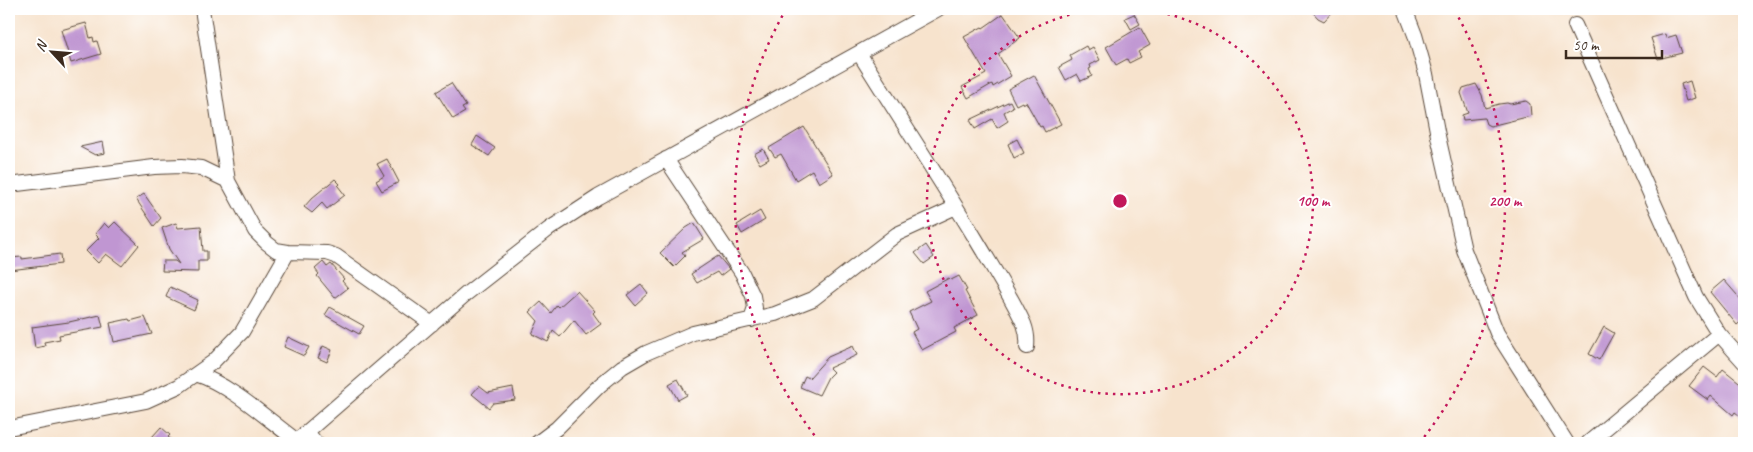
<svg xmlns="http://www.w3.org/2000/svg" width="1753" height="452" font-family="Caveat,sans-serif">
<style>
.building{fill:#c096d2}
.lines{fill:none;stroke-linecap:round;stroke-linejoin:round}
.minor-casing{stroke:#574638;stroke-width:16}
.minor{stroke:#fff;stroke-width:14}
.ring{fill:none;stroke:#c2185b;stroke-width:2.5;stroke-dasharray:2.5 5}
.centre{fill:#c2185b;stroke:#fff;stroke-width:2.5}
.ring-label{font-size:15px;text-anchor:middle;font-weight:bold;fill:#c2185b;stroke:#fff;stroke-width:4;stroke-linejoin:round;paint-order:stroke}
</style>
<rect width="100%" height="100%" fill="#fff"/>
<filter id="ink" filterUnits="userSpaceOnUse"><feTurbulence type="fractalNoise" baseFrequency=".02" numOctaves="2"/><feDisplacementMap in="SourceGraphic" scale="10" xChannelSelector="R" yChannelSelector="G"/><feConvolveMatrix kernelMatrix="1 2 1 2 8 2 1 2 1" color-interpolation-filters="sRGB"/></filter>
<filter id="wash" filterUnits="userSpaceOnUse"><feTurbulence type="fractalNoise" baseFrequency=".0096" numOctaves="4" result="noise"/><feDisplacementMap in="SourceGraphic" scale="20" xChannelSelector="R" yChannelSelector="G"/><feGaussianBlur stdDeviation="1.12" result="paint"/><feColorMatrix in="noise" values="0 0 0 0 0 0 0 0 0 0 0 0 0 0 0 0 0 1.4 0 .05"/><feComposite in="paint" operator="in"/></filter>
<g filter="url(#wash)">
<rect width="100%" height="100%" fill="#f7e3cd"/>
<g id="blocks">
<path class="building" d="M1310 9H1335L1324 21 1318 18Z
M1003 14 1020 38 998 54 1011 76 993 87 992 84 968 98 962 87 986 74 964 37 982 27 983 28Z
M1134 14 1140 24 1131 29 1125 18Z
M86 23 90 38 93 37 94 42 97 41 101 54 71 63 61 30Z
M1140 27 1150 45 1138 52 1141 57 1129 63 1127 59 1116 65 1106 47Z
M1665 34 1666 38 1676 35 1682 53 1658 59 1651 38Z
M1086 46 1088 50 1093 47 1100 60 1090 65 1091 68 1089 69 1092 76 1081 81 1077 74 1066 80 1059 67 1072 60 1070 55Z
M1034 75 1061 124 1045 132 1042 126 1040 127 1026 102 1023 104 1022 102 1016 105 1008 89Z
M1690 81 1695 98 1686 101 1681 84Z
M451 83 466 106 462 108 465 112 453 119 436 92Z
M1476 84 1482 95 1485 108 1499 104 1507 103 1510 104 1526 101 1530 104 1531 116 1490 126 1486 124 1484 118 1463 120 1462 115 1468 113 1461 93 1463 88Z
M1010 101 1013 107 1004 112 1008 121 997 128 992 119 975 129 970 120Z
M804 127 833 174 819 183 812 170 796 180 781 154 775 157 769 148Z
M477 136 495 148 489 156 472 145Z
M1017 139 1024 153 1014 158 1008 144Z
M103 142 105 153 95 155 80 147Z
M763 149 769 159 760 164 754 154Z
M387 159 399 182 382 191 376 181 384 176 377 164Z
M335 179 340 184 338 186 345 195 327 209 322 203 312 213 304 207 312 198Z
M144 194 161 218 154 226 136 199Z
M760 211 765 220 742 234 737 225Z
M115 222 139 245 122 266 106 254 98 263 86 251 99 238 95 234 104 223 109 228Z
M176 223 178 228 201 226 203 251H207V261H198V272L162 271 163 261H175L179 264 169 249 162 228Z
M694 223 704 239 682 252 685 256 674 267 660 253 686 228Z
M926 245 934 257 924 264 915 253Z
M60 254 61 264 9 270V258L22 257V259Z
M718 256 729 269 720 276 717 272 697 283 691 274Z
M323 262 327 267 331 264 344 279 342 281 348 288 335 298 317 276 319 274 315 269Z
M959 276 967 290 965 291 978 315 954 328 956 332 922 350 912 332 917 329 909 312 931 301 925 291 949 278 951 280Z
M1724 280 1744 303V319L1737 325 1710 292Z
M641 284 648 293 635 305 627 295Z
M170 287 198 300 194 310 166 297Z
M577 291 595 311 593 313 601 324 586 335 574 320 560 337 553 331 548 342 532 334 538 321 530 312 541 302 551 313 557 305 559 307Z
M330 307 364 326 359 334 325 315Z
M100 315 103 327 59 335 60 339 44 342 45 346 35 348 32 327 69 322Z
M145 317 152 334 114 342 110 323 129 319 130 321Z
M1604 327 1614 333 1599 360 1589 354Z
M288 337 309 347 304 356 284 347Z
M323 346 332 350 327 362 318 358Z
M853 346 857 355 829 368 833 372 828 377 819 395 800 387 805 376 809 378 828 357Z
M1704 367 1717 377 1723 369 1744 386V419L1735 412 1733 415 1711 396 1708 400 1689 386Z
M678 379 687 395 678 400 669 384Z
M479 386 488 393 513 388 515 400 493 403 489 408 472 394Z
M161 427 170 435 168 437 175 443H160L152 437Z"/>
</g>
</g>
<g filter="url(#ink)">
<use href="#blocks" fill-opacity="0" stroke="#574638" stroke-width="1"/>
<g class="lines">
<g class="minor-casing">
<path id="minor" d="M202 9 228 181 255 231 267 243 276 250 288 252 327 253 336 256 432 324
M1405 9 1415 35 1426 74 1438 136 1464 250 1497 333 1567 443
M1575 25 1696 297 1719 334 1744 362
M859 53C898 116 939 178 977 241 993 268 1011 296 1024 324 1027 332 1028 338 1027 347
M666 159 742 273 753 296 755 308 751 320
M9 185 154 167 182 166 201 168 228 181
M196 374C231 385 267 419 297 441
M9 428 146 401 179 386 213 362 242 332 288 252
M307 432 316 443
M294 443 466 294 549 229 598 197 938 9
M537 443 557 428 600 385 622 367 646 353 693 333 775 314 813 299 897 234 956 207
M1588 443 1719 334"/>
</g>
<use href="#minor" class="minor"/>
</g>
</g>
<g class="ring">
<path d="M1138 9A193 193 0 1 1 1102 9"/>
<path d="M819 441A385 385 0 0 1 785 11M1455 11A385 385 0 0 1 1421 441"/>
</g>
<circle cx="1120" cy="201" r="8" class="centre"/>
<g class="ring-label">
<text x="1313" y="206">100 m</text>
<text x="1505" y="206">200 m</text>
</g>
<rect width="1753" height="452" fill="none" stroke="#fff" stroke-width="30"/>
<g transform="translate(52 52) rotate(296)" stroke="#ffffff" stroke-width="4" paint-order="stroke">
<path d="M0-4L9 19L0 12L-9 19Z" fill="#3b2a1e"/>
<text y="-8" font-size="14" font-weight="bold" text-anchor="middle" fill="#3b2a1e">N</text>
</g>
<path d="M1566 50v8h96v-8" fill="none" stroke="#3b2a1e" stroke-width="2.5"/>
<text x="1573" y="50" font-size="15" fill="#3b2a1e" stroke="#ffffff" stroke-width="4" paint-order="stroke">50 m</text>
</svg>
